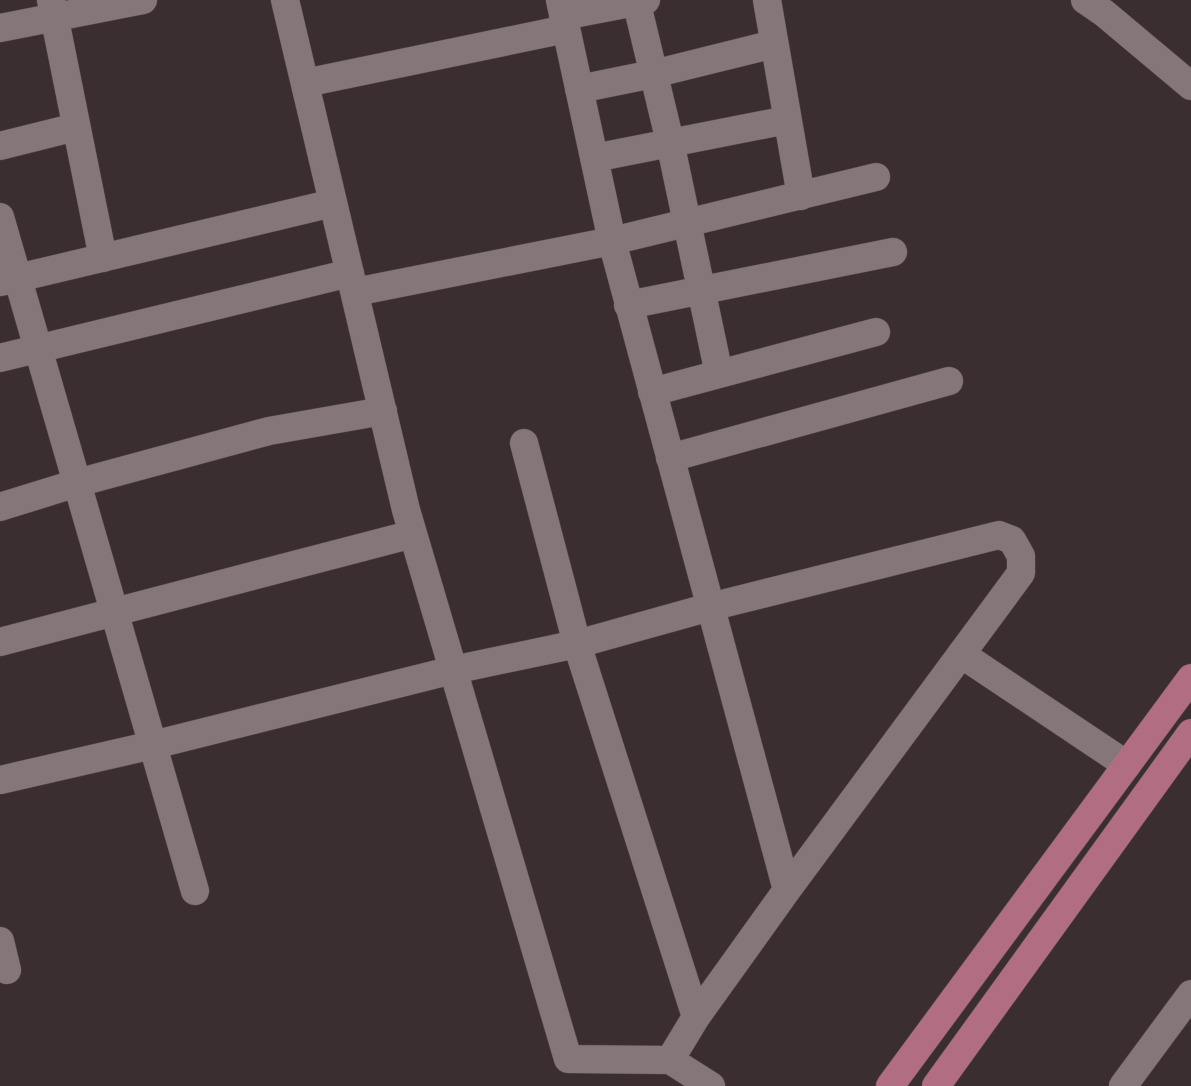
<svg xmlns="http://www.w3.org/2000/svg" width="1191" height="1086" font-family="Karla,sans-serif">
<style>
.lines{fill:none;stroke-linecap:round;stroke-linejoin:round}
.minor-casing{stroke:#564b4e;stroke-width:29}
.major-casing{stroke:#564b4e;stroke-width:29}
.minor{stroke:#857679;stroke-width:28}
.major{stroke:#b16d81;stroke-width:28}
</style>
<rect width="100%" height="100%" fill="#3b2e31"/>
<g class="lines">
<g class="minor-casing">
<path id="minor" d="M51 0 103 258
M285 0 406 510 568 1059 670 1060 711 1086
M560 0 612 241 787 890
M636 0 670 142 719 374
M767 0 801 196
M1085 0 1104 13 1191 86
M563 16 646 0
M0 28 143 0
M305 83 566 29
M579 89 653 74 774 44
M0 146 76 127
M594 158 787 120
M0 217 77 483 269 431 383 411
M1 282 333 203
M355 292 612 241 876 177
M628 305 893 252
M0 358 350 273
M652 392 876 332
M524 443 577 644 696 1017 670 1060
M670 458 949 381
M0 507 77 483 195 891
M0 642 413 534
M961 654 1127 765
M0 780 153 745 453 670 577 644 710 607 999 535 1012 540 1021 556V573L787 890 696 1017
M0 941 7 970
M1123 1086 1191 994"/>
</g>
<g class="major-casing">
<path id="major" d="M890 1086 1191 678
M936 1086 1191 733"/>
</g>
<use href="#minor" class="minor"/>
<use href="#major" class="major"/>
</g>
</svg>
